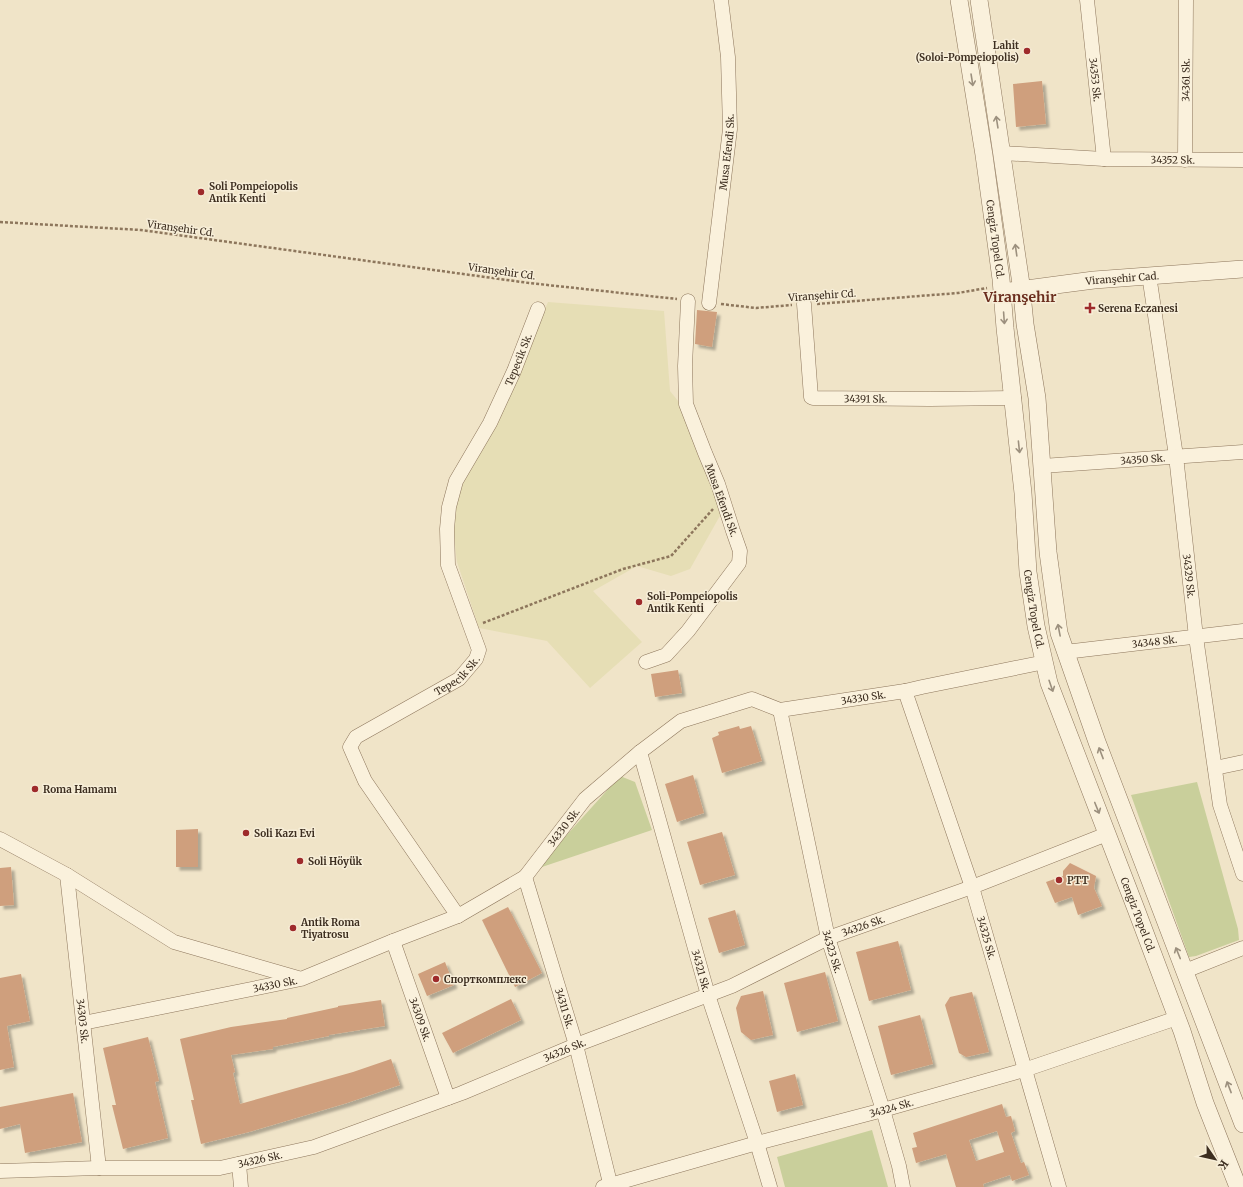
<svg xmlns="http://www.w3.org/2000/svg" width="1243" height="1187" font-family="Merriweather,serif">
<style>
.farmland{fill:#e6deb5}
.green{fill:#c9cf9b}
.building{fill:#cf9f7d;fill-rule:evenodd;filter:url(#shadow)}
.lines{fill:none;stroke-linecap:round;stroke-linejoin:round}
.minor-casing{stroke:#8d765c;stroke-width:15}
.tertiary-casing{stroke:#8d765c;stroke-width:18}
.path{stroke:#8d765c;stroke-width:2.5;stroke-dasharray:3 2;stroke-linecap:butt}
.minor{stroke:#faf1dc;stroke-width:14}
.tertiary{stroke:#faf1dc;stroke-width:17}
.oneway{stroke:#9c907e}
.poi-dot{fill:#9e2a2b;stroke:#f7eed8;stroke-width:1.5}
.labels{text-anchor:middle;stroke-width:3;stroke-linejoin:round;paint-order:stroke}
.poi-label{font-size:10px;font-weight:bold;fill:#3d2e20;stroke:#f7eed8;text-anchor:start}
.street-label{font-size:10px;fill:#3d2e20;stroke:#f7eed8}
.district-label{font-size:14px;font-weight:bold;fill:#6b2e1e;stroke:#f7eed8}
</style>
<defs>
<filter id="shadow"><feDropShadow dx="3.5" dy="3.5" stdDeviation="1" flood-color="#0004"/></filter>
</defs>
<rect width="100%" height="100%" fill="#f0e4c8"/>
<path class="farmland" d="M548 302 664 311 670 391 683 407 721 514 690 569 671 576 637 566 593 591 642 642 590 688 547 641 479 628 457 562 451 513 461 478 506 396Z"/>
<path class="green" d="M620 776 635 782 652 830 536 869Z
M1197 782 1238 929 1239 940 1196 956 1189 957 1131 795Z
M872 1130 888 1187H785L777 1157Z"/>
<path class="building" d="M1042 81 1046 124 1016 127 1013 84Z
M697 310 717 312 712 347 695 344Z
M678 670 682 693 655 697 651 674Z
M739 726 740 729 751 726 762 761 722 773 712 738 719 735 718 732Z
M693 775 704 813 677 822 665 784Z
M198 829V867H176V830Z
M722 832 735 875 700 885 687 842Z
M1070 863 1096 876 1094 888 1102 906 1078 915 1072 897 1055 903 1046 882 1063 876V871Z
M11 867 14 905 0 906V868Z
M508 907 542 973 515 987 482 920Z
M735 910 745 945 719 953 708 918Z
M898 941 911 990 869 1001 856 952Z
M445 962 454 985 427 996 418 974Z
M825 972 838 1021 797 1032 784 983Z
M21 974 30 1021 7 1026 14 1067 0 1070V978Z
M763 991 773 1035 751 1040 741 1032 736 1008 741 996Z
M972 992 989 1052 966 1057 959 1053 945 1005 950 997Z
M511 999 521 1020 453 1053 442 1033Z
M381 1000 385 1026 329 1035V1036L273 1047V1049L231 1055 235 1072 233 1073 240 1104 353 1072 391 1059 400 1085 347 1103 249 1132 201 1144 191 1100H194L180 1039 231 1027 287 1019V1018L338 1007V1006Z
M920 1015 933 1064 891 1075 878 1026Z
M148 1037 159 1081 155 1082 168 1138 123 1149 112 1105H116L103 1048Z
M795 1074 803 1105 777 1112 769 1081Z
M73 1093 82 1142 25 1153 20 1124 0 1129V1107Z
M1002 1104 1006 1117 1011 1116 1015 1131 1011 1133 1021 1163 1024 1162 1029 1175 1012 1181 1010 1175 983 1184 984 1187H956L946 1154 916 1163 912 1148 917 1147 913 1133ZM997 1131 1004 1152 976 1161 969 1140Z"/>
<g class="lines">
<g class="minor-casing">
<g id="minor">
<path id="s1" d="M1087 0 1104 159"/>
<path id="s2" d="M1002 153 1104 159 1243 160"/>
<path id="s3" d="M1185 160 1186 0"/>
<path id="s4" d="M1149 275 1176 456 1196 637 1220 805 1243 874"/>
<path id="s5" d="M709 303 730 129 728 57 721 0"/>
<path id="s6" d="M804 304 811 397 813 398 930 399 1014 398"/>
<path id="s7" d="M1042 466 1243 452"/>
<path id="s8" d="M1065 652 1243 631"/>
<path d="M646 662 666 655 688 631 739 563 740 551 733 531 718 484 705 453 686 404 685 366 688 301"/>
<path id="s9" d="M905 691 972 887 1059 1187"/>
<path id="s10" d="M780 710 828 938 883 1110 899 1166 903 1187"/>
<path id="s11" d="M640 752 708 995 757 1143 770 1187"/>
<path d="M1215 768 1243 762"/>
<path d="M0 839 67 875 174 942 298 978"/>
<path id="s12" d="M67 875 99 1168"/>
<path id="s13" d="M525 877 576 1045 611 1187"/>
<path id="s14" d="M458 916 365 781 350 747 356 737 459 679 476 659 479 650 448 565 447 529 449 507 456 481 490 423 514 371 538 309"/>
<path id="s15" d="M393 941 448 1098"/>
<path d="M1185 971 1243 948"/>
<path id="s16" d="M83 1023 301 979 393 941 458 916 525 877 585 799 640 752 681 721 752 699 780 710 905 691 922 687 1045 662"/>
<path d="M239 1164 241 1187"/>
<path id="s17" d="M0 1171 99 1168H220L314 1147 462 1093 576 1045 732 986 828 938 972 887 1107 834"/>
<path id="s18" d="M603 1187 757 1143 883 1110 1024 1070 1177 1018"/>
</g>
</g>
<g class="tertiary-casing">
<g id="tertiary">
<path id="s19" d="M959 0 984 155 1001 279 1005 328 1023 493 1028 572 1036 626 1049 683 1136 909 1182 1031 1205 1103 1238 1187"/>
<path d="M979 0 1021 284 1025 324 1037 398 1048 552 1059 633 1097 742 1243 1124"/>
<path id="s20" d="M1010 291 1094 280 1243 269"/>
</g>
</g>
<path class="path" d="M0 222 141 230 529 283 677 299
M721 304 756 308 792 305
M817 304 958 293 987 288
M483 623 623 569 671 556 713 509"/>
<use href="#minor" class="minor"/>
<use href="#tertiary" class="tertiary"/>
</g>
<defs><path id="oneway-shaft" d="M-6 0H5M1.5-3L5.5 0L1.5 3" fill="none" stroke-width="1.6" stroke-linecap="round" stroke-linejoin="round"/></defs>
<g class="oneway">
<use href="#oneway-shaft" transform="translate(972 80) rotate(81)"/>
<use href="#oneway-shaft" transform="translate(997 122) rotate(-99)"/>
<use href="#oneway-shaft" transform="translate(1016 250) rotate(-98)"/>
<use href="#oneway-shaft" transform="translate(1004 318) rotate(86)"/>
<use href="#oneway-shaft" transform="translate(1019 447) rotate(84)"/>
<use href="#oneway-shaft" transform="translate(1059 630) rotate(-101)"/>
<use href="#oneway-shaft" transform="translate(1051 686) rotate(71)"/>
<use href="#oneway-shaft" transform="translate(1101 753) rotate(-111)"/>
<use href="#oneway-shaft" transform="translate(1097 808) rotate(68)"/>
<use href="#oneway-shaft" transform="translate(1178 953) rotate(-112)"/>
<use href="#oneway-shaft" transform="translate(1229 1087) rotate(-111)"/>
</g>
<g class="poi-dot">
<circle cx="1027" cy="51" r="4"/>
<circle cx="201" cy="192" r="4"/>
<path d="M1088 302h4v4h4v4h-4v4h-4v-4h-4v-4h4z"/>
<circle cx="639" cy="602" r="4"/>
<circle cx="35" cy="789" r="4"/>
<circle cx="246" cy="833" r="4"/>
<circle cx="300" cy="861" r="4"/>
<circle cx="1059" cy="880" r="4"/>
<circle cx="293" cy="928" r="4"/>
<circle cx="436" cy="979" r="4"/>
</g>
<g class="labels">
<g class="poi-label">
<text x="1019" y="49" text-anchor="end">Lahit<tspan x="1019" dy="12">(Soloi-Pompeiopolis)</tspan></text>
<text x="209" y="190">Soli Pompeiopolis<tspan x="209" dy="12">Antik Kenti</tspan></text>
<text x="1098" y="312">Serena Eczanesi</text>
<text x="647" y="600">Soli-Pompeiopolis<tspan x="647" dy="12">Antik Kenti</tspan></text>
<text x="43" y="793">Roma Hamamı</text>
<text x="254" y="837">Soli Kazı Evi</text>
<text x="308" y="865">Soli Höyük</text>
<text x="1067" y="884">PTT</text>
<text x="301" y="926">Antik Roma<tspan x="301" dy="12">Tiyatrosu</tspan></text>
<text x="444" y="983">Спорткомплекс</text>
</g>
<g class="street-label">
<text dy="4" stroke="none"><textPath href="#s1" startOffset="80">34353 Sk.</textPath></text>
<text dy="4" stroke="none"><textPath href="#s3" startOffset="80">34361 Sk.</textPath></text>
<text dy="4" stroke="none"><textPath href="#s5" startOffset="152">Musa Efendi Sk.</textPath></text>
<text dy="4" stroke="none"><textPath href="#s2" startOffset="171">34352 Sk.</textPath></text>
<text transform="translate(181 228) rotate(8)" y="4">Viranşehir Cd.</text>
<text dy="4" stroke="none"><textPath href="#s19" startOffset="242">Cengiz Topel Cd.</textPath></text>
<text transform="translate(502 271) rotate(8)" y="4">Viranşehir Cd.</text>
<text dy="4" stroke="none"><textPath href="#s20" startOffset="113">Viranşehir Cad.</textPath></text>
<text transform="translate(822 295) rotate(-4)" y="4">Viranşehir Cd.</text>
<text dy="4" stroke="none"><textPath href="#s14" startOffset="679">Tepecik Sk.</textPath></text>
<text dy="4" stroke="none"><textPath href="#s6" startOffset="148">34391 Sk.</textPath></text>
<text dy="4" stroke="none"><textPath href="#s7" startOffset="101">34350 Sk.</textPath></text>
<text transform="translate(722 500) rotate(70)" y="4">Musa Efendi Sk.</text>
<text dy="4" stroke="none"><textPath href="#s4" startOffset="304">34329 Sk.</textPath></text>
<text dy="4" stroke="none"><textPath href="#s19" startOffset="614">Cengiz Topel Cd.</textPath></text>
<text dy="4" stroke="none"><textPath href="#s8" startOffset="90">34348 Sk.</textPath></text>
<text dy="4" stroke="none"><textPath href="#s14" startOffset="331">Tepecik Sk.</textPath></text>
<text dy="4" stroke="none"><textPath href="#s16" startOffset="880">34330 Sk.</textPath></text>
<text dy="4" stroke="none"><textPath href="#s16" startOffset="532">34330 Sk.</textPath></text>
<text dy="4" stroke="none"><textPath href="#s19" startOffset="938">Cengiz Topel Cd.</textPath></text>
<text dy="4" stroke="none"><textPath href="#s17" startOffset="909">34326 Sk.</textPath></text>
<text dy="4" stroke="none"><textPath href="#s9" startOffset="260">34325 Sk.</textPath></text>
<text dy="4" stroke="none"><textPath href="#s10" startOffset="247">34323 Sk.</textPath></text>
<text dy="4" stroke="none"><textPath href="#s11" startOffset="227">34321 Sk.</textPath></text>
<text dy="4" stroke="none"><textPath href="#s16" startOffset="196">34330 Sk.</textPath></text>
<text dy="4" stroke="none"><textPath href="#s13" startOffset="137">34311 Sk.</textPath></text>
<text dy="4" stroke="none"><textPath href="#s15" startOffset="83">34309 Sk.</textPath></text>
<text dy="4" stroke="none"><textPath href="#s12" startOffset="147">34303 Sk.</textPath></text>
<text dy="4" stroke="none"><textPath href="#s17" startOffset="585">34326 Sk.</textPath></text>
<text dy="4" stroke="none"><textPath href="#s18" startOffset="299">34324 Sk.</textPath></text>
<text dy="4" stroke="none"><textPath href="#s17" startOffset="261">34326 Sk.</textPath></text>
</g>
<g class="district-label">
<text x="1020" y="302">Viranşehir</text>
</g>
</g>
<g transform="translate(1215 1159) rotate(124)" stroke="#f7eed8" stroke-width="3" paint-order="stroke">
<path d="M0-3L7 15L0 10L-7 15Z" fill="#3d2e20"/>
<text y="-6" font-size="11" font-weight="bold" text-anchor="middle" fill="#3d2e20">K</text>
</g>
</svg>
